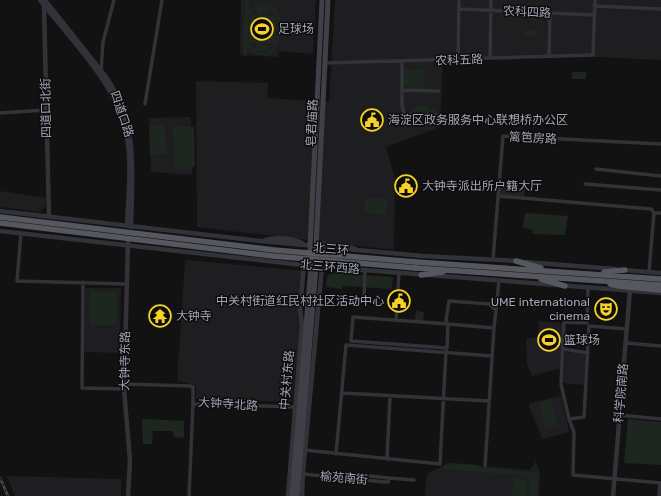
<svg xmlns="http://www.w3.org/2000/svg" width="661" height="496" font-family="Rubik,'Noto Sans SC',sans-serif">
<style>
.built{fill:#1e1e20}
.green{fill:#1e2620;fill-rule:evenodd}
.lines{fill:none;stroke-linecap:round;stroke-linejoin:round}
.minor{stroke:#323238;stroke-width:3.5}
.tertiary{stroke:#323238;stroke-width:4.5}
.secondary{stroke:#404148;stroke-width:5}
.trunk{stroke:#565860;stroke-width:5.5}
.rail-casing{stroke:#4b4c53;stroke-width:2.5}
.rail{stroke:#0d0d0e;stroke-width:1;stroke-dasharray:3;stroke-linecap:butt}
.trunk-bridge{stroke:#565860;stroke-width:5.5}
.labels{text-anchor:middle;stroke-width:3;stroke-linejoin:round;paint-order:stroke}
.street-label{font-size:12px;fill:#a2a5b4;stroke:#0d0d0e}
.poi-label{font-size:12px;fill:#a2a5b4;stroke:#0d0d0e;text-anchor:start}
</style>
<rect width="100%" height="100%" fill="#121213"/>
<path class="built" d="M241 0H316L313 54 279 51 278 57 240 55Z
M335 0H661V60L597 57H443L440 127 386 147 395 179 394 250 197 227 196 81 268 83 267 98 329 102Z
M191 117 192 175 151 172 149 118Z
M0 191 46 198V206L39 212 0 207Z
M185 260 306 271 292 402 196 399V385L177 381Z
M85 288H121L120 353 84 352Z
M539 321 564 323 561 368 532 376 527 364 526 339 537 337Z
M565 352 586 354 584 385 564 383 563 374Z
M561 396 569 432 542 439 529 406 530 403Z
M536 461 540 473 539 496H425L427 474 448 463 530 470Z
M7 476 121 479V496H15Z"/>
<path class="green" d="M245 0H249V11C258 2 273 0 279 15 281 19 280 25 280 30 279 42 278 56 263 55 256 55 251 52 247 47V56H243ZM261 6 270 8 276 16 250 15 248 43V37L249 15 257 8V14H269V8L259 7ZM277 16C279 30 278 61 256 51H268V45L256 44 255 50 249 43 275 44Z
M525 30H537V37L525 36Z
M425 69 424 88H410V86H404V70Z
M572 72H586V79H572Z
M421 105H427L429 109 436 110V114L412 113 413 108Z
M165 125 166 154 150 155 149 126Z
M173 127H194L195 165 192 169H175Z
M500 187 525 189 524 197 499 195Z
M365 198 387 199 386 214 365 213Z
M525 213 568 216 565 235 533 234 532 229 523 228Z
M331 273 393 277 392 289 343 286 342 289 326 287 327 276Z
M90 292H117V325H90Z
M416 311 424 312 423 321 415 320Z
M543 337 556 338 555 344 542 343Z
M543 344 555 345V351L542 350Z
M551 399 558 425 545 428 539 402Z
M142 419 184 421V438L174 437 173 431H153L152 444H143Z
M628 419 661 422V465L624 463Z
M450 463 478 465V467L538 473 537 496H529V477L527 476 444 469 443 466H450Z
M514 477 521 478 527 484 526 496H512Z"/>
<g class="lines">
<path class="minor" d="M594 6 661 9
M459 9 594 15
M549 56 550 13
M490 58 491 0
M458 60 459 0
M402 62V105L404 114 436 115
M325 63 593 55 595 0
M101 71 103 42 114 0
M402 90 439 91
M145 104 162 0
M0 113 46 110
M596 169 661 176
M585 184 661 190
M498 196 651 209 654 213H661
M21 233 17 281 126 284
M493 259 503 136 661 144
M649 272 654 213
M83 282 82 388 124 389
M364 297 365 270
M353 317 448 324 447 348 351 341Z
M396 320 399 273
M587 323 564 322 561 384 569 419 584 417 589 326
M587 323 588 290
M589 326 627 329
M494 328 448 324 446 321 449 301 490 304 493 308H496
M626 343 661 346
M563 349 588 353
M124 384 190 386 193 387V404L189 496
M342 393 489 401
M193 404 296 407
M619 415 661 419
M569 419 574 432 573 475 661 483
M304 450 440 464 446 351
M336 454 346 345 492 356
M387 459 390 396
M485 466 494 328 499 281
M303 474 385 482H388L389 478 361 475 360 480
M389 478 414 480
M659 496 660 483"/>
<path class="tertiary" d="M40 0C72 42 118 84 127 138 132 166 128 197 127 226
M45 0 106 77C139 125 132 172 131 227
M44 6 49 217
M0 211 261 241 422 256 518 261
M0 231 311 266 661 293
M265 240C277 237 296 238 305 245
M128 242 124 389 130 461 128 496
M316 243 348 246 356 249
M305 256 339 259
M525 262 615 269
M623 270 661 273
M288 496 302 324 300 309 304 262
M302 496 303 472 322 267
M613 496 630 290"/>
<path class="secondary" d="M292 496 311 266 310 246 322 0
M297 496 316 267V246L328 0"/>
<path class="trunk" d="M516 261 541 268
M416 262 661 279
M416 268 661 285
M604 272 625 270
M421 275 443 272
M541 279 565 286
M610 284 619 286 661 290"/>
<g class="rail-casing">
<path id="rail" d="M0 478 8 496"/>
</g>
<use href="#rail" class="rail"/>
<path class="trunk-bridge" d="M0 217 274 250 416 262
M0 223 273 256 416 268"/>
</g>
<defs>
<g id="stadium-ring" transform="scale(1.15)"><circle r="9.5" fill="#0d0d0e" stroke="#f7d126" stroke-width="1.5"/><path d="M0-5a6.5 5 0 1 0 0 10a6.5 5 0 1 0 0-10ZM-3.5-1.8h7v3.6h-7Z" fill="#f7d126"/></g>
<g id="civic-ring" transform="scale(1.15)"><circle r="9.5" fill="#0d0d0e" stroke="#f7d126" stroke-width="1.5"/><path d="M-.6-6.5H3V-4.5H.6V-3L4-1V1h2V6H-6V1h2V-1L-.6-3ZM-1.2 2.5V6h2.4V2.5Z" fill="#f7d126"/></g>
<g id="theatre-ring" transform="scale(1.15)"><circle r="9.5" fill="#0d0d0e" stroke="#f7d126" stroke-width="1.5"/><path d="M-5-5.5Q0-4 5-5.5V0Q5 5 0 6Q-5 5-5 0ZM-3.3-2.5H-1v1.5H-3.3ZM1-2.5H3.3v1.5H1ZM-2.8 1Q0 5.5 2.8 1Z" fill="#f7d126"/></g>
<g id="temple-ring" transform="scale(1.15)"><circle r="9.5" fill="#0d0d0e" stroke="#f7d126" stroke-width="1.5"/><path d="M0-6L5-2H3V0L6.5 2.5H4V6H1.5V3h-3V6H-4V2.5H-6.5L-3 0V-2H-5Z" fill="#f7d126"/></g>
</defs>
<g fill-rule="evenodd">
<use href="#stadium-ring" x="262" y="29"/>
<use href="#civic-ring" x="372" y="120"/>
<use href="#civic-ring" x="406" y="186"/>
<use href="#civic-ring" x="399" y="301"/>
<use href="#theatre-ring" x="606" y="309"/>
<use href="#temple-ring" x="160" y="316"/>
<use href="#stadium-ring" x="549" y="340"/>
</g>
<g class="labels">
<g class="street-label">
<text transform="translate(527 12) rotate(3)" y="4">农科四路</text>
<text transform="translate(459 60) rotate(-2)" y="4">农科五路</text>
<text transform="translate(46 108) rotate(-91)" y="4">四道口北街</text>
<text transform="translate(122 114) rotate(71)" y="4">四道口路</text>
<text transform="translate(312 123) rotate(-87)" y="4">皂君庙路</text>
<text transform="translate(533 138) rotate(3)" y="4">篱笆房路</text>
<text transform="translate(331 249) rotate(5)" y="4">北三环</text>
<text transform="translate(330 267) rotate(5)" y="4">北三环西路</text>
<text transform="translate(125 361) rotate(-89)" y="4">大钟寺东路</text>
<text transform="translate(287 380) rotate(-85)" y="4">中关村东路</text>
<text transform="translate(621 393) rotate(-85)" y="4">科学院南路</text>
<text transform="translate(228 404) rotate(4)" y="4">大钟寺北路</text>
<text transform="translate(344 478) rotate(5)" y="4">榆苑南街</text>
</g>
<g class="poi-label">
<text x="278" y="33">足球场</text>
<text x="388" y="124">海淀区政务服务中心联想桥办公区</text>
<text x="422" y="190">大钟寺派出所户籍大厅</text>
<text x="384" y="305" text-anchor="end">中关村街道红民村社区活动中心</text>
<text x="590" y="306" text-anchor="end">UME international<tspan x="590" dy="14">cinema</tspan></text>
<text x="176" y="320">大钟寺</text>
<text x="564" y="344">篮球场</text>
</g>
</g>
</svg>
